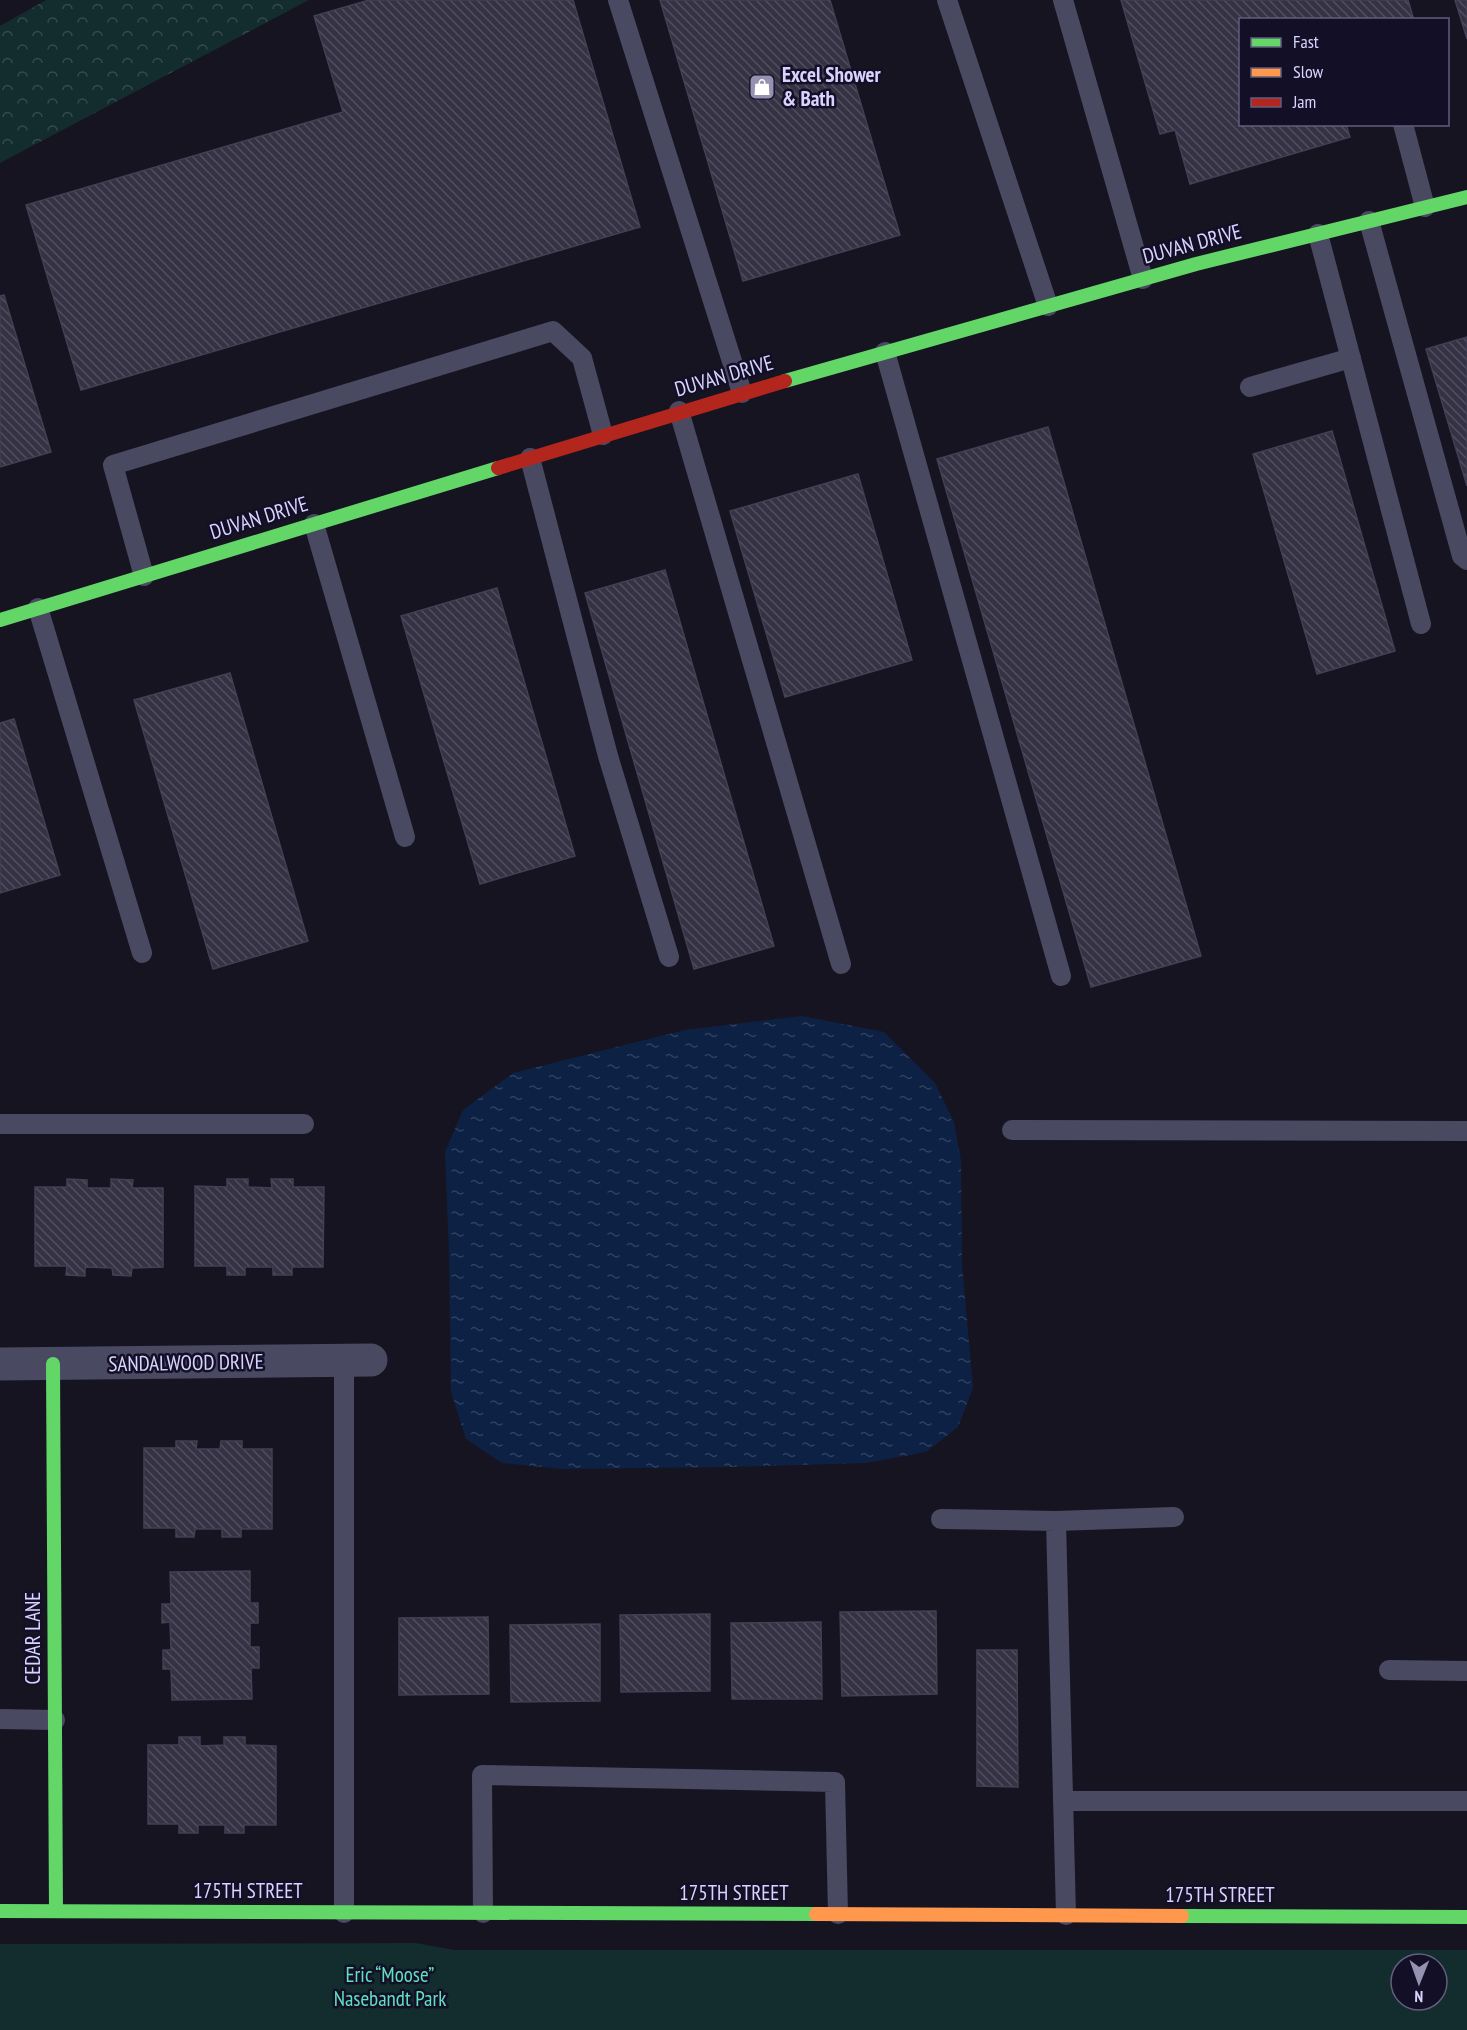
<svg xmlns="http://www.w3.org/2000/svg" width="1467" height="2030" font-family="'PT Sans Narrow',sans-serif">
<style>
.forest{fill:url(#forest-crowns)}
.park{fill:#132c2d;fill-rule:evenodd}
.water{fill:url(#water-ripples)}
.building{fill:url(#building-back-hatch);stroke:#433f54;stroke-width:1.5}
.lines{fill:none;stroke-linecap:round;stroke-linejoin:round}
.lane{stroke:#4a4962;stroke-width:20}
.street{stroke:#4a4962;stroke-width:33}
.fast{stroke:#63d668;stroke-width:14}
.slow{stroke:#ff974d;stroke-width:14}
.jam{stroke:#b3261e;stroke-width:14}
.labels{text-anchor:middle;stroke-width:5;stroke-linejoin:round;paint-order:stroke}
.poi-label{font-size:21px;font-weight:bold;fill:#d9d4ff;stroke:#130f26;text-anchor:start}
.street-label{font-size:21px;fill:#d9d4ff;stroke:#130f26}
.park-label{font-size:21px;fill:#5fe0c0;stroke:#130f26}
</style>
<defs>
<pattern id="forest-crowns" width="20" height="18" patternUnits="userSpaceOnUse" patternTransform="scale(1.5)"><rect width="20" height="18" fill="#132c2d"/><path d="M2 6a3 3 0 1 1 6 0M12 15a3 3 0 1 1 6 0" fill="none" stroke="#354a4c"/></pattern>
<pattern id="water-ripples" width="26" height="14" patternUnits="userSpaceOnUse" patternTransform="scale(1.5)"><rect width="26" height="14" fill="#0d2144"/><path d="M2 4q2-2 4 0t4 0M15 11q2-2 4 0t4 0" fill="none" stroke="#304060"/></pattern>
<pattern id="building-back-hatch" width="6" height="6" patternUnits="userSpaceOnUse" patternTransform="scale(1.5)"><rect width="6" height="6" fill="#343243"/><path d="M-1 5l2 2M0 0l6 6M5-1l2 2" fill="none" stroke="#514f5f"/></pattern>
</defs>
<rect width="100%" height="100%" fill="#161421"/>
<path class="forest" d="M46 0H309L0 163V26Z"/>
<path class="park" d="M416 1943 454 1950H1467V2030H0V1944ZM1401 1964H1437V2000H1401Z"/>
<path class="water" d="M802 1016 884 1032 935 1083 954 1122 961 1161 962 1264 973 1388 958 1427 926 1452 866 1463 729 1467 562 1469 502 1463 466 1439 451 1392 449 1253 445 1152 463 1110 513 1073 685 1030Z"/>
<path class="building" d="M369 0H573L640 227 81 390 26 205 343 112 314 16Z
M660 0H830L900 235 743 281Z
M1121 0H1408L1414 20H1240V124H1346L1350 137 1190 184 1175 130 1160 134Z
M1455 0H1467V39Z
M4 295 51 452 0 467V296Z
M1467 337V486L1426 349Z
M1048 427 1201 956 1091 987 937 459Z
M1332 431 1395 651 1317 674 1253 454Z
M858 474 912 660 785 697 730 511Z
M665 570 774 946 694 969 585 593Z
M497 588 575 856 480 884 401 616Z
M230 673 308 941 213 969 134 700Z
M14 719 60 875 0 893V723Z
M67 1179 87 1180V1188H111V1179L133 1180 132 1188H163V1267L132 1268 131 1276 113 1275 112 1268 85 1267V1276L66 1275 67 1266H35V1187H67Z
M227 1179H248V1187L272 1188 271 1179H293V1187H324L323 1267H292V1275H273V1267H245V1275H227V1266H195V1186L227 1187Z
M176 1441H197L196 1449H220L221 1441H242V1449H272V1529H241V1537H222V1529H195L194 1537H176V1528H144V1448H176Z
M250 1571V1603H258V1623H250V1647H259V1668H251L252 1699 172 1700 171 1669H163V1650H171L170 1622 162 1623V1604H171L170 1572Z
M936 1611 937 1694 842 1696 840 1612Z
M710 1614V1691L621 1692 620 1615Z
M488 1617 489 1694 399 1695V1618Z
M821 1622 822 1699H732L731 1623Z
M600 1624V1701L511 1702 510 1625Z
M977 1650H1017L1018 1787 977 1786Z
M179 1737H200V1746L224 1745V1737H245V1745L276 1746V1825H244V1833H225V1825H198V1833H179V1824H148V1745H179Z"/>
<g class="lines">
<path class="lane" d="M618 0 742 393
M947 0 1048 306
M1063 0 1143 279
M1403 124 1425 207
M1369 221 1462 556 1467 560
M1318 234 1421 624
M885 352 1061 976
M1250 387 1351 358
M679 411 841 964
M530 458 608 756 669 957
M314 524 405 837
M144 576 113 465 553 331 582 358 603 435
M38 608 142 953
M0 1124H304
M1012 1130 1467 1131
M344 1361V1913
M941 1519 1056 1521 1174 1517
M1056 1521 1066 1915
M1389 1670 1467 1671
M0 1719 55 1720
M1063 1801H1467
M483 1913 482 1775 835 1782 838 1914"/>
<path class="street" d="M0 1364 371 1360"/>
<path class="fast" d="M785 381 1196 264 1467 197
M0 620 498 468
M53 1364 56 1911
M0 1911 816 1914
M1182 1916 1467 1917"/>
<path class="slow" d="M816 1914 1182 1916"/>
<path class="jam" d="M498 468 785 381"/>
</g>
<defs>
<g id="shop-square" transform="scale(1.35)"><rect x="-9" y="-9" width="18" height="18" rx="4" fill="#9591b1" stroke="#130f26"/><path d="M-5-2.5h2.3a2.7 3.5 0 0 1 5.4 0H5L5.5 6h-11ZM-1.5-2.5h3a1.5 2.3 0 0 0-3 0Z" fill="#fff"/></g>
</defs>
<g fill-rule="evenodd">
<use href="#shop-square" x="762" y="87"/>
</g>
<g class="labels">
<g class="poi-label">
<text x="782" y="82">Excel Shower<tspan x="782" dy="24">&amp; Bath</tspan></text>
</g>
<g class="street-label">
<text transform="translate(1192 244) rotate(-15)" y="7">DUVAN DRIVE</text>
<text transform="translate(724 376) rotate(-16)" y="7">DUVAN DRIVE</text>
<text transform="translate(259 518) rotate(-17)" y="7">DUVAN DRIVE</text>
<text transform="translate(186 1363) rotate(-1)" y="7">SANDALWOOD DRIVE</text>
<text transform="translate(33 1638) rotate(-90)" y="7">CEDAR LANE</text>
<text x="248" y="1898">175TH STREET</text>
<text x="734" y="1900">175TH STREET</text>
<text x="1220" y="1902">175TH STREET</text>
</g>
<g class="park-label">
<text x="390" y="1982">Eric “Moose”<tspan x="390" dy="24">Nasebandt Park</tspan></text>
</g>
</g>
<rect x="1239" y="18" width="210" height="108" fill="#130f26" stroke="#625e7d" stroke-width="1.5"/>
<rect x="1251" y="38" width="30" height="9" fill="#63d668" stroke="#625e7d" stroke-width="1.5"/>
<text x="1293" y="48" font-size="18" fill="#d9d4ff">Fast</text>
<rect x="1251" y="68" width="30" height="9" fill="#ff974d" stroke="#625e7d" stroke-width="1.5"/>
<text x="1293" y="78" font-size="18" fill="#d9d4ff">Slow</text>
<rect x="1251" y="98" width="30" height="9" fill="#b3261e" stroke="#625e7d" stroke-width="1.5"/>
<text x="1293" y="108" font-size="18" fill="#d9d4ff">Jam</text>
<g transform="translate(1419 1982) rotate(181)"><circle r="28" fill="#130f26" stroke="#625e7d" stroke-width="1.5"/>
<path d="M0-4.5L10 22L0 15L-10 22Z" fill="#9591b1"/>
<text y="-9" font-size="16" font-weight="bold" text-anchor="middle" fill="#d9d4ff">N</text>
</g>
</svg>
